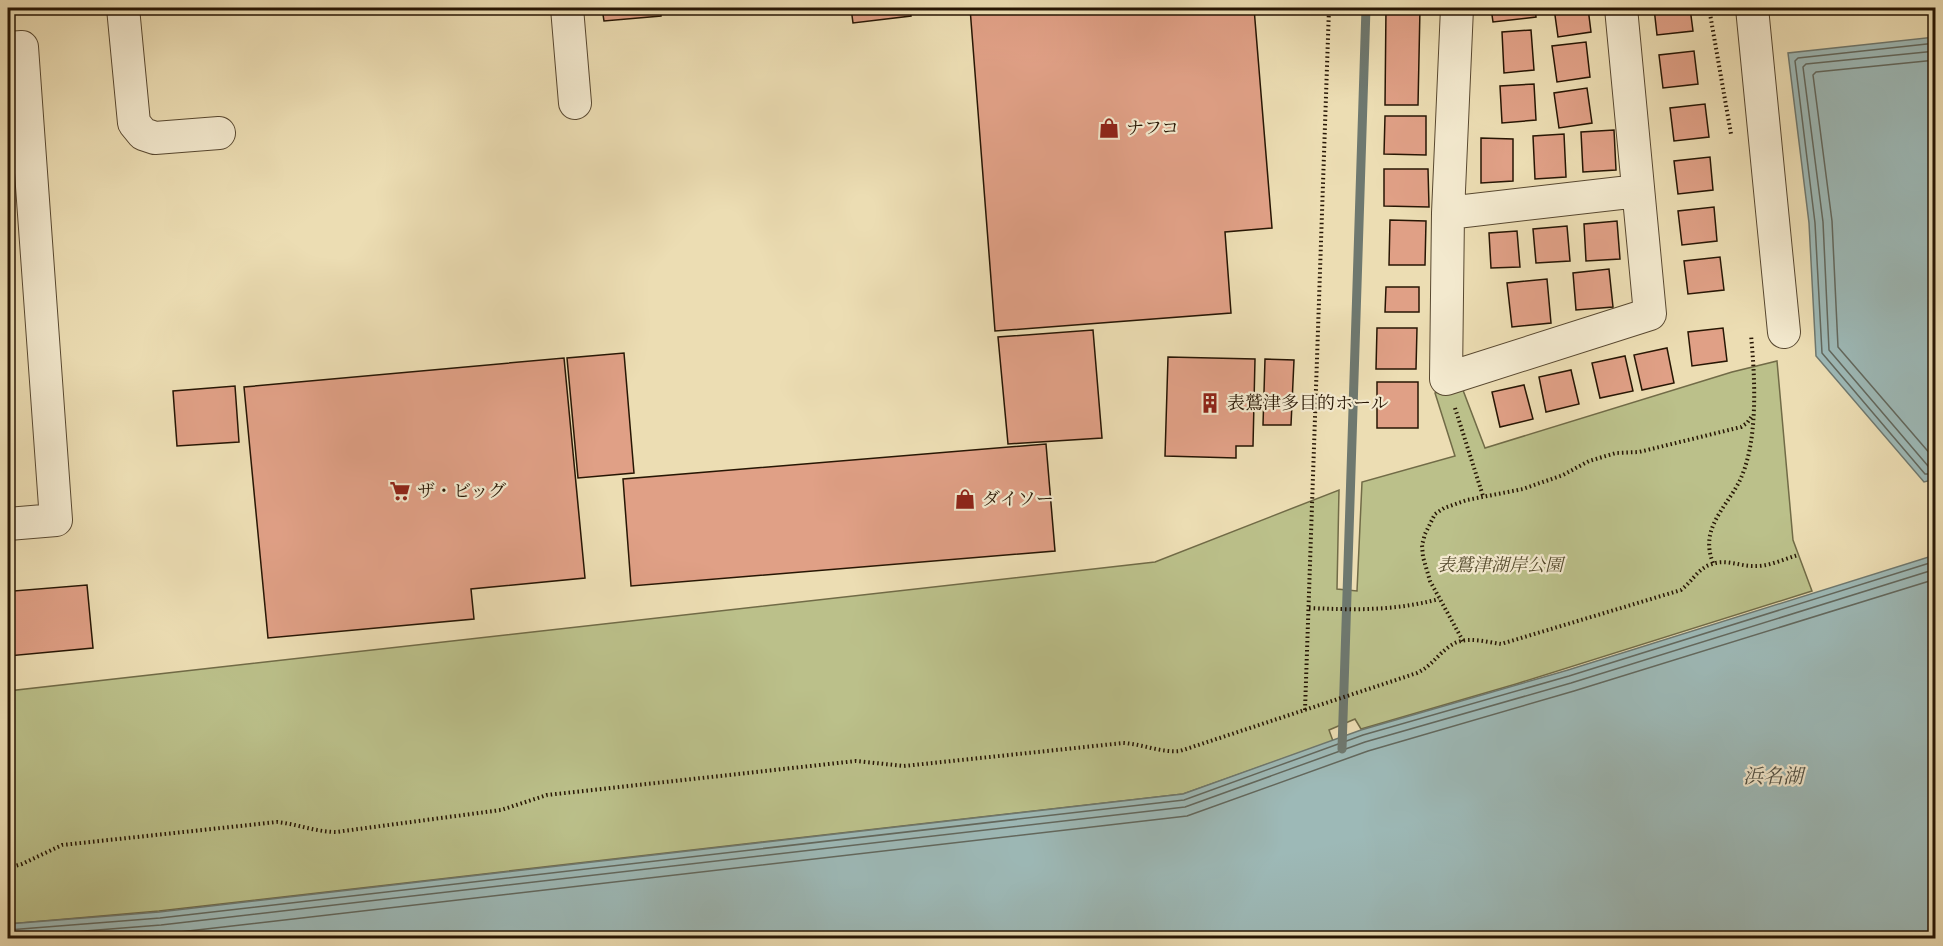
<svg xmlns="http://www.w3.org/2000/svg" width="1943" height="946" font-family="'IM FELL Great Primer','Noto Serif JP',serif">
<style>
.green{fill:#bbc08a;stroke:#716b47;stroke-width:1.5}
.water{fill:#9db9b7;stroke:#6e786f;stroke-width:1.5}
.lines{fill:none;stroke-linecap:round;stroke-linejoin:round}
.shore{stroke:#62685e;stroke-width:1.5}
.stream{stroke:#6e786f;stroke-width:9}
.building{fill:#e0a086;stroke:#271604;stroke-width:1.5}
.minor-casing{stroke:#584830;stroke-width:34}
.path{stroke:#271604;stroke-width:4;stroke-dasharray:1.5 3;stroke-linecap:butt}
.minor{stroke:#f3e9ce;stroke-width:32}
.labels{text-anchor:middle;stroke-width:4.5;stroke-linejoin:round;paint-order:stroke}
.poi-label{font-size:18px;fill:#271604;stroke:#f3e9ce;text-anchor:start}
.park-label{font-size:18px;font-style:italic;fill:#53492c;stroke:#f3e9ce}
.water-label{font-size:20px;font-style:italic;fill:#504f43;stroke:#f3e9ce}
</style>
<rect width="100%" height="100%" fill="#ecddb3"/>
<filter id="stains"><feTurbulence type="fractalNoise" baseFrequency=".00333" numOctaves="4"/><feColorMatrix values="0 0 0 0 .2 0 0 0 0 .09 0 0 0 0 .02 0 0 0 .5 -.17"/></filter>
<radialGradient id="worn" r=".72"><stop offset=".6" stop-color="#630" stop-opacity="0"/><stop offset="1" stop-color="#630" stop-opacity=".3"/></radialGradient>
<path class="green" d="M1777 361 1793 540 1812 591 1516 684 1361 729 1355 719 1329 730 1333 741 1183 794 159 911 8 924V691L1155 562 1339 490 1337 589 1357 591 1362 482 1455 456 1435 393 1461 385 1485 448 1732 372Z"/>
<path class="water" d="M1935 37 1936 479 1924 482 1816 356 1809 223 1788 53Z
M1935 555V938H8V924L159 912 1183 794 1361 730 1568 670Z"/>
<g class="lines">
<path class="shore" d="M1936 43 1798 58 1795 61 1815 223 1822 353 1925 474H1936
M1936 51 1806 64 1803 67 1823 222 1829 350 1928 466H1936
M1936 60 1816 72 1813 75 1832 221 1838 347 1932 456 1936 457
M8 930 160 918 1184 800 1363 735 1569 676 1936 561
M8 937 161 925 1185 807 1365 742 1571 683 1936 569
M104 938 162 934 1187 816 1368 751 1574 691 1936 579"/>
<path class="stream" d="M1342 749 1366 8"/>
</g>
<path class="building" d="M602 8H661V16L604 21Z
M851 8H910L911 16 853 23Z
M970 8H1254L1272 228 1225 232 1231 313 995 331Z
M1386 8H1420L1418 105H1385Z
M1491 8H1535L1536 17 1493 22Z
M1554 8H1588L1591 32 1558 37Z
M1654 8H1690L1693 31 1657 35Z
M1531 30 1534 70 1504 73 1502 32Z
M1586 42 1590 77 1557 82 1552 46Z
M1694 51 1698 84 1663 88 1659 55Z
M1534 84 1536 120 1502 123 1500 86Z
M1587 88 1592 123 1559 128 1554 93Z
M1705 104 1709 137 1674 141 1670 108Z
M1385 116H1426V155L1384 154Z
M1614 130 1616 170 1583 172 1581 132Z
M1564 134 1566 177 1535 179 1533 136Z
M1481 138 1513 139V181L1481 183Z
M1710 157 1713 190 1678 194 1674 161Z
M1384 169H1428L1429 207 1384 206Z
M1714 207 1717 241 1682 245 1678 211Z
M1390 220 1426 221 1425 265H1389Z
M1617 221 1620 259 1586 261 1584 224Z
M1567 226 1570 261 1536 263 1533 229Z
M1517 231 1520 267 1491 268 1489 233Z
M1720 257 1724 290 1688 294 1684 261Z
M1609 269 1613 307 1576 310 1573 273Z
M1547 279 1551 323 1512 327 1507 283Z
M1386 287H1419V312H1385Z
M1377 328H1417L1416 369H1376Z
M1723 328 1727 361 1692 366 1688 332Z
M1093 330 1102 438 1008 444 998 337Z
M1667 348 1674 383 1642 390 1634 355Z
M624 353 634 473 578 478 567 358Z
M1625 356 1633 391 1600 398 1592 363Z
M1168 357 1255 359 1253 446H1236V458L1165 456Z
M564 358 585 578 471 589 474 619 268 638 244 387Z
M1265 359 1294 360 1291 425H1263Z
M1571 370 1579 404 1546 412 1539 377Z
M1377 382H1418V428H1377Z
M1524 385 1533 419 1500 427 1492 392Z
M235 386 239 442 177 446 173 391Z
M1046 444 1055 551 631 586 623 479Z
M8 585H14V591L87 585 93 648 8 656Z"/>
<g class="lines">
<g class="minor-casing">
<path id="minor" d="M123 8 134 123 143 134 155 138 219 133
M567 8 575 103
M1457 8 1448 213 1446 379 1650 314 1621 8
M1752 8 1784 332
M8 48 22 47 56 520 8 524
M1448 213 1638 191"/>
</g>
<path class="path" d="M1709 8 1731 134
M1455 408 1483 496
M1713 563C1700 530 1723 511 1738 484 1759 445 1755 378 1751 335
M1309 608C1355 610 1394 611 1439 599
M1463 641 1430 581 1423 557 1422 545 1425 534 1435 514 1444 508 1467 500 1523 489 1563 475 1589 461 1616 453 1639 452 1741 427 1747 423 1752 416
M1305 710 1329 8
M8 868 22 864 62 845 277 822C297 824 316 832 336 832L501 810 547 795 856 761 904 766 1123 743C1143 744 1161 753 1180 751L1417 673C1433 665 1437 655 1450 646 1465 635 1485 642 1501 644L1681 590C1692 582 1698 568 1712 564 1726 559 1739 566 1753 566 1768 567 1784 559 1798 555"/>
<use href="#minor" class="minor"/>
</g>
<defs>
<g id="shop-bare" transform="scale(1.62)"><path d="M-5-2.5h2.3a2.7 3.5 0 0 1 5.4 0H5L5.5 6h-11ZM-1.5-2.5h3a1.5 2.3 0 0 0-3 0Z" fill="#8f2418" stroke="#f3e9ce" stroke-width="2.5" paint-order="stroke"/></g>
<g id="building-bare" transform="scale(1.62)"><path d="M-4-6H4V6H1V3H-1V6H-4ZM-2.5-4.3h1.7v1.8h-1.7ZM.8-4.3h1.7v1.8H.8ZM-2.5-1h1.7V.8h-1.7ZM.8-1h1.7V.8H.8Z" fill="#8f2418" stroke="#f3e9ce" stroke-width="2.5" paint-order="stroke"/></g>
<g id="supermarket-bare" transform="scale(1.62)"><path d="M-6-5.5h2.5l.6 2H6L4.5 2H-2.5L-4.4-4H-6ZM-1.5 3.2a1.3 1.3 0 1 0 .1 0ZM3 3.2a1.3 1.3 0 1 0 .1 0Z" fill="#8f2418" stroke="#f3e9ce" stroke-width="2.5" paint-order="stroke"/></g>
</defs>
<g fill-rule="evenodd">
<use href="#shop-bare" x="1109" y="128"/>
<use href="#building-bare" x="1210" y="403"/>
<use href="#supermarket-bare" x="400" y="491"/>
<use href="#shop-bare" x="965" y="499"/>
</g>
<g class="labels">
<g class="poi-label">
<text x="1126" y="134">ナフコ</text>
<text x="1227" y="409">表鷲津多目的ホール</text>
<text x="417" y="497">ザ・ビッグ</text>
<text x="982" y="505">ダイソー</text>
</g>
<g class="park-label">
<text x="1500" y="571">表鷲津湖岸公園</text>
</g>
<g class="water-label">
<text x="1773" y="783">浜名湖</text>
</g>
</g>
<rect width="1943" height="946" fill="none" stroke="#ecddb3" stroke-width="30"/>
<rect x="9" y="9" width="1925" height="928" fill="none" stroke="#271604" stroke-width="3"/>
<rect x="15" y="15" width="1913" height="916" fill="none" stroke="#271604" stroke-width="1.5"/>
<rect width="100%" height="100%" filter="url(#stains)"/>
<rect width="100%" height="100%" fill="url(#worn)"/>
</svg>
